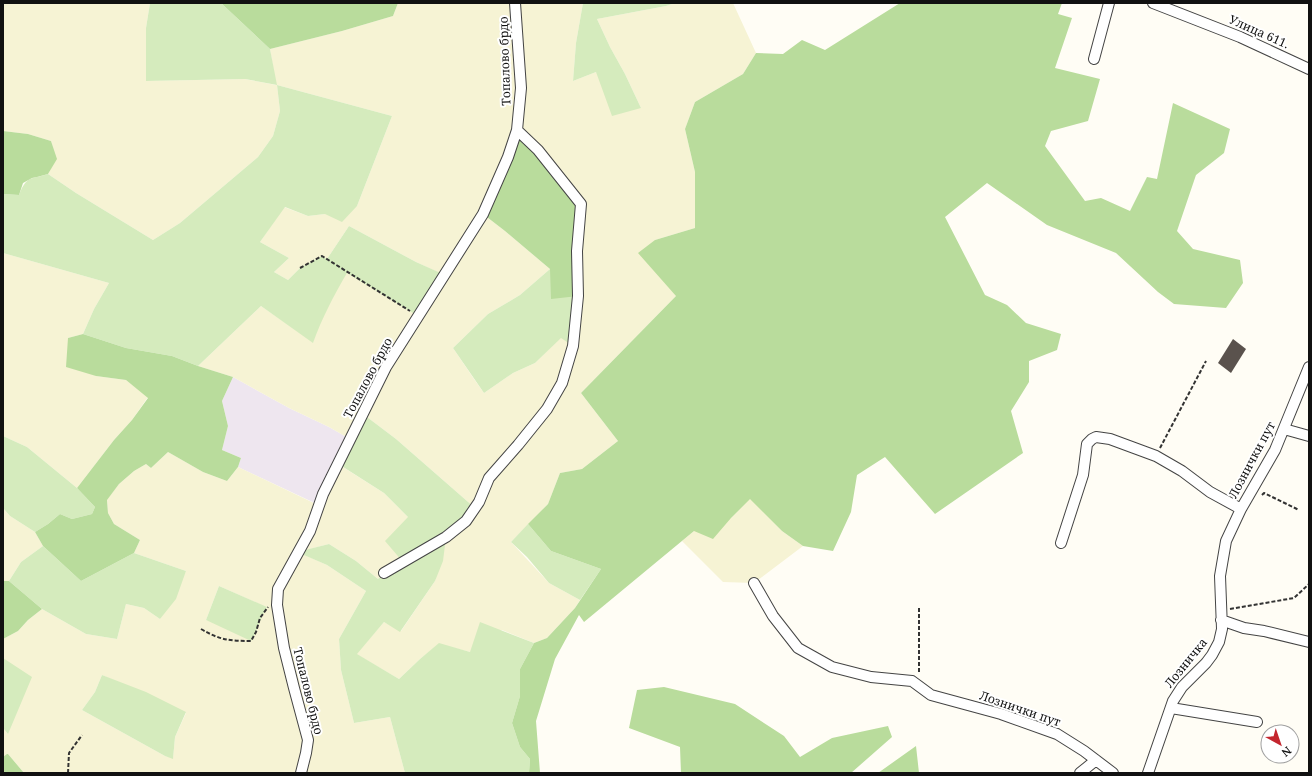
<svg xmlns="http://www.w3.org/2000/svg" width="1312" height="776" font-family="'Noto Serif',serif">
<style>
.industrial{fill:#eee6ef}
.farmland{fill:#f6f3d4;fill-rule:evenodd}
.green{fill:#d5ebbd}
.forest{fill:#b9dc9c}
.building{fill:#5a524d}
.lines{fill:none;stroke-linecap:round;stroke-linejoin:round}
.minor-casing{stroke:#444;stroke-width:12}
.path{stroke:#333;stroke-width:2;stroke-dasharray:4 2;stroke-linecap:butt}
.minor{stroke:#fff;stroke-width:10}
.labels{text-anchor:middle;stroke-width:4;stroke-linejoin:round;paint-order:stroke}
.street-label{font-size:12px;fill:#111;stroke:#fff}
</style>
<rect width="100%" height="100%" fill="#fffdf5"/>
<path class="industrial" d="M233 377 289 408 329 427 350 439 319 505 238 467 241 458 222 450 228 426 222 401Z"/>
<path class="farmland" d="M3 3H150L146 28V81L245 79 276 85 270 49 342 31 393 16 398 3H583L576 43 573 81 596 72 641 108 625 74 610 47 597 19 666 6 675 3H733L756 53 743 74 695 102 685 129 695 172V228L655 240 676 296 581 393 618 441 582 469 560 473 548 504 511 542 549 583 580 600 575 608 547 638 534 643 502 630 470 652 439 644 420 659 399 679 356 654 384 622 401 631 435 581 446 537 475 508 396 439 363 414 350 439 329 427 289 408 233 377 198 366 261 306 313 342 320 322 334 294 347 272 418 315 444 275 416 262 349 226 327 259 322 256 300 268 288 280 274 272 289 258 260 242 284 207 308 216 325 214 357 206 392 116 277 85 280 111 273 136 258 157 180 223 153 240 76 193 48 174 56 159 51 141 28 134 3 131ZM483 214 577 251 573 345 561 337 535 363 513 373 484 393 474 379 453 348 488 314 520 295 550 269 505 231Z
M3 253 109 283 94 309 83 334 68 338 96 376 126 380 148 397 132 420 114 440 77 488 27 447 3 436Z
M168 452 203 472 227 481 238 467 318 505 338 464 384 493 409 518 403 562 384 573 378 579 356 561 329 544 298 552 327 565 366 591 339 639 341 670 354 723 390 717 405 773H24L8 754 3 757V728L8 734 5 661 3 658V639L18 631 28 620 42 609 86 634 117 639 126 604 144 608 160 619 186 571 134 553 140 540 114 524 108 513 107 499 119 484 134 471 146 464 151 468ZM219 586 266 607 260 618 256 632 206 620ZM102 675 186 713 175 737 173 758 165 756 82 710 95 692Z
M750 498 782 531 803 546 754 583 723 582 682 541 694 531 731 518Z
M3 508 10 516 35 532 43 546 21 562 9 581H3Z"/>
<path class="green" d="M150 3H221L270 49 277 85 392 116 357 206 342 222 325 214 308 216 285 207 260 242 289 258 274 272 288 280 300 268 322 256 327 259 349 226 416 262 445 275 418 316 347 273C334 295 322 318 313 343L261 306 198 366 172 356 126 348 83 334 94 309 109 283 3 253V194L19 195C27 175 30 180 48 174L76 193 153 240 180 223 258 157 273 136 280 111 277 85 245 79 146 81V28Z
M583 3H675L666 6 597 19 610 47 625 74 641 108 612 116 596 72 573 81 576 43Z
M550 269 578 296 573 346 561 338 535 363 513 373 484 393 453 348 488 314 520 295Z
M363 414 396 439 475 508 446 537 443 561 435 581 400 632 384 622 357 654 399 679 420 659 439 643 470 652 480 622 534 643 520 669V696L512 723 520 747 530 759 529 773H405L390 717 354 723 341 670 339 639 366 591 327 565 297 552 329 544 356 561 378 579 384 573 403 562 385 541 408 517 384 493 340 465Z
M3 436 27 447 77 488 95 507 92 514 72 519 60 514 48 524 35 532 10 516 3 508Z
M528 524 551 551 601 569 580 600 549 583 527 557 511 542Z
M43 546 81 581 134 553 186 571 176 599 160 619 144 608 126 604 117 639 86 634 42 609 9 581 21 562Z
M219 586 267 607C260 618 258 630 251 641L206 620Z
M3 658 32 677 8 734 3 728Z
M102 675 146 692 186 712 175 737 173 759 165 756 82 710 95 692Z"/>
<path class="forest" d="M221 3H398L393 16 342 31 270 49Z
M900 3H1062L1058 14 1072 18 1055 68 1100 79 1088 121 1051 131 1045 146 1085 201 1101 198 1130 211 1147 177 1157 179 1173 103 1230 129 1224 153 1196 175 1177 231 1193 249 1240 260 1243 283 1226 308 1174 304 1158 292 1116 253 1047 225 987 183 945 217 985 295 1007 305 1026 323 1061 334 1057 350 1029 361V382L1011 411 1023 453 935 514 885 457 857 475 851 512 833 551 803 546 782 531 750 499 731 518 713 539 694 531 584 622 579 615 555 659 536 721 540 773H529L530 759 520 747 512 723 520 696V669L534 643 547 638 575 608 601 569 551 551 528 524 548 504 560 473 582 469 618 441 581 393 676 296 638 253 655 240 695 228V172L685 129 695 102 743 74 756 53 783 54 802 40 825 50Z
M517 130 581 204 578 296 551 299 550 269 505 231 483 214Z
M3 131 28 134 51 141 57 159 48 174 37 177 32 178 23 183 19 195 3 194Z
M83 334 126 348 172 356 198 366 233 377 222 401 228 426 222 450 241 458 238 467 227 481 203 472 168 452 151 468 146 464 134 471 119 484 107 500 108 513 114 524 140 540 134 553 81 581 43 546 35 532 48 524 60 514 72 519 92 514 95 507 77 488 114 440 132 420 148 398 126 380 96 376 66 367 68 338Z
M3 581H9L42 609 28 620 18 631 3 639Z
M664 687 735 704 784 736 800 757 832 738 888 726 892 737 851 773H681L680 747 629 728 637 690Z
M916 746 919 773H878Z
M7 754H8L24 773H3V757Z"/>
<path class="building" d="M1233 339 1246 349 1231 373 1218 363Z"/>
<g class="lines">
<g class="minor-casing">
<path id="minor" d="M1153 3 1240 37 1309 69
M1094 59 1109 3
M1284 429 1309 436
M1061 543 1083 475 1087 444 1092 439 1096 437 1110 439 1156 456 1182 471 1210 492 1241 509
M384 573 446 537 466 521 479 502 489 478 518 445 547 409 562 383 573 346 578 296 577 251 581 204 538 150 517 130
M754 583 773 616 798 648 832 667 871 677 912 681 931 695 1001 714 1057 734 1084 751 1113 773
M1221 620 1244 628 1264 631 1309 642
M1171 708 1257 722
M301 773 306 753 308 740 294 688 284 648 277 605 278 589 310 531 323 494 386 367 483 214 508 157 517 130 521 88 515 3
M1080 773 1096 760
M1148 773 1173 701 1182 687 1206 663 1212 655 1219 642 1222 629 1220 576 1226 541 1241 509 1275 450 1309 367"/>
</g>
<path class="path" d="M300 268 322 256 410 311
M1160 448 1206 361
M1262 495 1264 493 1299 510
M919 608V674
M1230 609 1294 598 1309 584
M201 629C220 640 229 641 251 641L256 632 260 618 268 607
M68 773 69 753 82 735"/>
<use href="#minor" class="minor"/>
</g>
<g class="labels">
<g class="street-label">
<text transform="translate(1259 32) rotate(24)" y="4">Улица 611.</text>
<text transform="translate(505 61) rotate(-92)" y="4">Топалово брдо</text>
<text transform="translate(368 378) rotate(-62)" y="4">Топалово брдо</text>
<text transform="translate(1252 460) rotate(-62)" y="4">Лознички пут</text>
<text transform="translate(1186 663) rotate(-51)" y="4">Лозничка</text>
<text transform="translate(308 691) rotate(76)" y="4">Топалово брдо</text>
<text transform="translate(1020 709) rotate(19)" y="4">Лознички пут</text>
</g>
</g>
<rect width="1312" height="776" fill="none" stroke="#111111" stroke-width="8"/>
<g transform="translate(1280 744) rotate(140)"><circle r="19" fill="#ffffff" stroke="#a0a0a0"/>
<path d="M0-3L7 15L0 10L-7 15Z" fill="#c4262e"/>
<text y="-6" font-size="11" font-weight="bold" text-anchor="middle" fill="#111111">N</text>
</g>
</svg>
